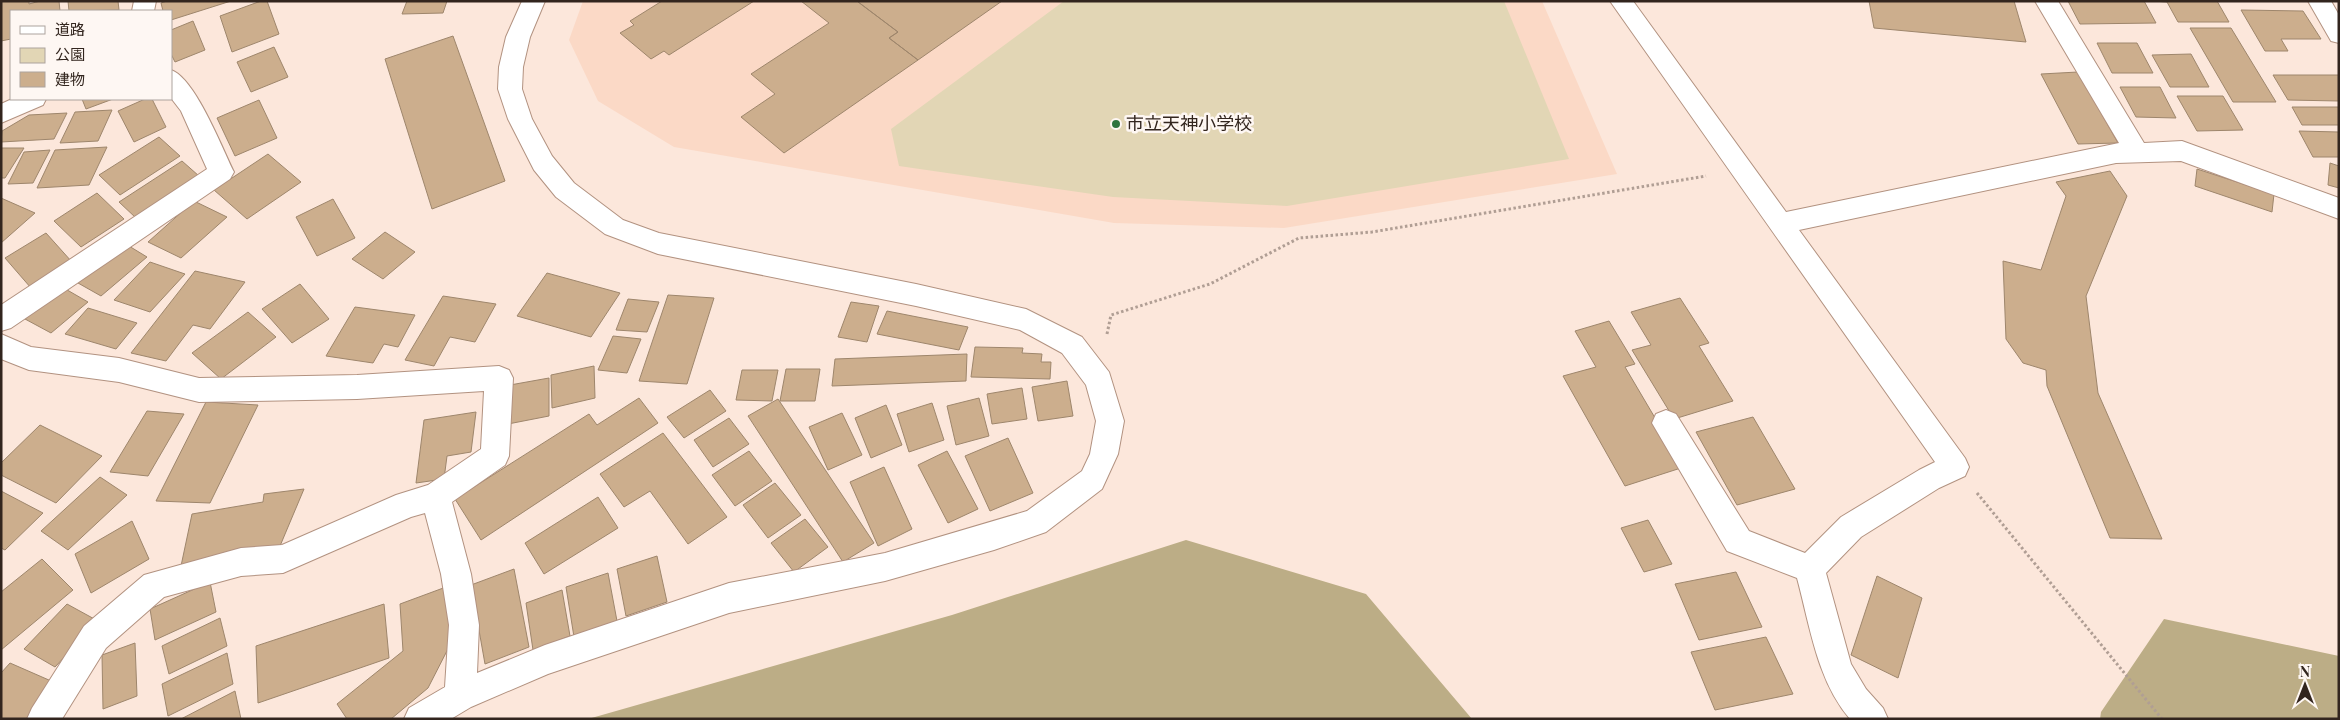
<svg xmlns="http://www.w3.org/2000/svg" width="2340" height="720" font-family="'Playfair Display','Noto Sans JP',serif">
<style>
.built{fill:#fbd9c6}
.green{fill:#e2d6b5}
.forest{fill:#bcad86}
.building{fill:#ccae8d;stroke:#9e866c}
.lines{fill:none;stroke-linecap:round;stroke-linejoin:round}
.minor-casing{stroke:#b29280;stroke-width:2}
.path{stroke:#b09e94;stroke-width:3;stroke-dasharray:2.5 2.5;stroke-linecap:butt}
.minor{fill:#fff;fill-rule:evenodd}
.poi-dot{fill:#2f743f;stroke:#fef7f3;stroke-width:2}
.labels{text-anchor:middle;stroke-width:5;stroke-linejoin:round;paint-order:stroke}
.poi-label{font-size:18px;fill:#32251e;stroke:#fef7f3;text-anchor:start}
</style>
<rect width="100%" height="100%" fill="#fce7db"/>
<path class="built" d="M583 1H1542L1617 174 1284 228 1114 223 674 147 598 101 569 40Z"/>
<path class="green" d="M1064 1H1504L1569 159 1287 206 1113 197 899 166 891 129Z"/>
<path class="forest" d="M1186 540 1366 594 1472 719H588L952 615Z
M2164 619 2339 656V719H2100L2101 712Z"/>
<path class="building" d="M1 1H29V4L40 1H59L60 11H11V39L1 41Z
M68 1H118L119 10 69 11Z
M167 1H231L171 20V11H163L161 3Z
M261 1H267L279 34 232 52 220 16Z
M407 1H447L443 13 402 14Z
M662 1H754L669 55 664 51 651 59 620 33 634 25 630 21Z
M801 1H857L898 32 889 38 918 60 784 153 741 117 775 94 751 74 829 23Z
M860 1H1002L918 60 889 38 898 32 858 2Z
M1869 1H2014L2026 42 1874 28Z
M2068 1H2144L2156 23 2080 24Z
M2217 1 2229 22H2178L2167 2 2152 1Z
M2241 10 2303 11 2321 39H2281L2288 51H2265Z
M193 21 205 50 175 62 171 54V30Z
M2190 28H2231L2276 102H2233Z
M453 36 505 181 432 209 385 59Z
M2097 43H2137L2153 73H2112Z
M274 47 288 77 251 92 237 62Z
M2191 54 2209 87H2170L2152 55Z
M2078 72 2118 143 2078 144 2041 74Z
M2273 75H2339V101L2288 100Z
M2120 87H2160L2176 118 2136 117Z
M2177 96H2223L2243 130 2197 131Z
M82 99H113L86 109Z
M145 99H152L166 127 134 142 118 111Z
M259 100 277 138 235 156 217 118Z
M2292 107H2339V125H2302Z
M112 110 98 141 60 143 75 112Z
M67 113 54 139 1 142 2 131 29 115Z
M2299 131 2339 132V157H2313Z
M159 137 180 156 120 195 99 175Z
M107 147 89 185 37 188 55 150Z
M1 148H24L5 178H1Z
M50 150 33 183 8 184 24 152Z
M268 154 301 182 247 219 214 190Z
M182 161 199 176 136 218 119 202Z
M2330 163 2339 166V188L2328 185Z
M2197 169 2274 194 2272 212 2195 186Z
M2110 171 2127 196 2086 296 2098 393 2162 539 2110 538 2047 386 2046 370 2023 363 2006 339 2003 261 2041 270 2066 196 2056 182Z
M97 193 124 219 81 247 54 221Z
M1 198 35 213 1 243Z
M333 199 355 238 317 256 296 217Z
M194 201 227 217 181 258 148 242Z
M385 232 415 252 383 279 352 259Z
M46 233 72 262 31 288 5 258Z
M124 243 147 257 101 296 78 283Z
M150 262 185 274 150 312 114 300Z
M195 271 245 282 210 329 193 325 166 361 131 353Z
M547 273 620 293 591 337 517 316Z
M300 284 329 319 292 343 262 309Z
M62 287 88 302 51 333 25 319Z
M668 295 714 298 687 384 639 381Z
M443 296 496 304 475 342 450 337 434 366 405 360Z
M1680 298 1709 343 1699 346 1733 401 1674 419 1632 350 1651 345 1631 312Z
M628 299 659 302 647 332 616 330Z
M851 302 879 306 867 342 838 337Z
M355 307 415 315 398 347 384 344 373 363 326 356Z
M88 308 137 323 116 349 65 334Z
M887 311 968 327 959 350 877 334Z
M248 312 276 337 221 379 192 353Z
M1609 321 1635 364 1625 367 1684 467 1625 486 1563 376 1596 367 1575 331Z
M613 336 641 339 627 373 598 370Z
M975 347 1023 348 1022 353 1042 354 1041 362H1051L1050 379 971 377Z
M967 354 966 381 832 386 835 359Z
M594 366 595 398 552 408 551 375Z
M786 369H820L815 401H780Z
M742 370H778L772 401 736 400Z
M549 378V416L508 424 510 385Z
M1067 381 1073 416 1038 421 1032 387Z
M1022 388 1027 419 992 424 987 394Z
M710 390 726 411 684 438 667 417Z
M639 398 658 423 481 540 455 499 589 414 597 425Z
M979 398 989 436 956 445 947 406Z
M778 399 874 543 843 562 748 416Z
M206 402 258 405 210 503 156 501Z
M932 403 944 440 909 452 897 414Z
M886 405 902 445 871 458 855 418Z
M147 411 184 414 148 476 110 472Z
M476 412 471 452 447 456 444 479 416 483 424 420Z
M842 413 862 455 828 470 809 427Z
M1753 417 1795 489 1737 505 1696 432Z
M729 418 749 444 713 467 694 440Z
M40 425 102 456 56 503 1 475V463Z
M663 433 727 517 688 544 650 491 624 507 600 474Z
M1008 438 1033 493 990 511 965 456Z
M749 451 772 481 735 506 712 475Z
M947 451 978 509 948 523 918 465Z
M884 467 912 529 878 546 850 482Z
M100 477 127 495 68 550 41 531Z
M775 483 801 515 768 538 743 505Z
M304 489 280 546 181 566 192 514 263 502 264 494Z
M1 491 43 513 5 550 1 548Z
M598 497 618 528 544 574 525 543Z
M805 519 828 547 794 572 771 543Z
M1648 520 1672 564 1644 572 1621 528Z
M132 521 149 559 91 593 75 554Z
M657 556 667 602 626 616 617 569Z
M42 559 73 590 1 650V592Z
M514 569 529 647 485 664 471 585Z
M1736 572 1762 627 1699 640 1675 584Z
M608 573 617 621 574 637 566 587Z
M1877 576 1922 598 1898 678 1851 655Z
M210 582 216 612 155 640 150 609Z
M446 587 451 643 428 688 391 719H347L337 704 403 651 400 604Z
M562 590 570 636 533 650 526 603Z
M67 604 98 621 55 667 24 649Z
M384 604 389 658 258 703 256 646Z
M220 618 227 646 169 674 162 646Z
M1766 637 1793 694 1715 710 1691 652Z
M135 643 137 696 103 709 102 655Z
M227 653 233 684 168 716 162 684Z
M10 663 58 684 30 719H1V673Z
M235 691 241 719H181Z"/>
<g class="lines">
<g class="minor-casing">
<path id="minor" d="M134 1H156L154 11H132Z
M522 1H545L530 37 523 67 522 89 532 119 552 156 574 183 623 220 659 233 916 284 1026 309 1082 337 1109 372 1124 421 1118 454 1102 489 1046 532 994 550 885 581 729 613 548 674 471 707 451 719H404L409 708 445 687 449 625 441 574 425 513 411 517 283 573 241 576 164 597 106 648 62 719H27L32 708 84 626 144 575 241 548 282 545 396 495 428 485 481 449 484 391 357 399 199 402 119 382 29 370 1 359V334L31 347 119 358 199 378 357 375 499 366 509 370 513 378 509 456 505 465 452 502 471 574 479 625 477 673 545 645 729 583 885 553 1027 511 1082 471 1090 454 1096 421 1086 385 1062 353 1020 330 916 306 658 254 605 234 556 197 534 170 508 119 498 89 499 67 506 37Z
M1610 1H1633L1786 212 2119 143 2035 1H2058L2144 143 2182 141 2339 198V219L2181 161 2116 163 1799 230 1965 458 1969 467 1965 476 1939 488 1861 537 1826 573 1851 664 1866 689 1883 708 1888 719H1850C1817 681 1810 626 1797 578L1727 551 1652 423 1656 414 1666 410 1676 414 1749 531 1805 553 1841 517 1919 470 1935 462Z
M2308 1H2331L2339 15V43L2331 41Z
M171 70C195 78 222 148 234 172L230 179 11 328 1 331V305L207 169 181 111 171 98Z
M12 99H46L43 105 1 123V104Z"/>
</g>
<path class="path" d="M1107 334 1111 315 1210 284 1299 238 1372 232 1706 176
M1977 493 2162 719"/>
<use href="#minor" class="minor"/>
</g>
<circle class="poi-dot" cx="1116" cy="124" r="5"/>
<g class="labels">
<g class="poi-label">
<text x="1126" y="130">市立天神小学校</text>
</g>
</g>
<rect width="2340" height="720" fill="none" stroke="#32251e" stroke-width="5"/>
<rect x="10" y="10" width="162" height="90" fill="#fef7f3" stroke="#aca39e"/>
<rect x="20" y="26" width="25" height="8" fill="#ffffff" stroke="#aca39e"/>
<text x="55" y="35" font-size="15" fill="#32251e">道路</text>
<rect x="20" y="48" width="25" height="15" fill="#e2d6b5" stroke="#aca39e"/>
<text x="55" y="60" font-size="15" fill="#32251e">公園</text>
<rect x="20" y="72" width="25" height="15" fill="#ccae8d" stroke="#aca39e"/>
<text x="55" y="85" font-size="15" fill="#32251e">建物</text>
<g transform="translate(2305 685)" stroke="#fef7f3" stroke-width="4" paint-order="stroke">
<path d="M0-4L9 19L0 12L-9 19Z" fill="#32251e"/>
<text y="-8" font-size="14" font-weight="bold" text-anchor="middle" fill="#32251e">N</text>
</g>
</svg>
